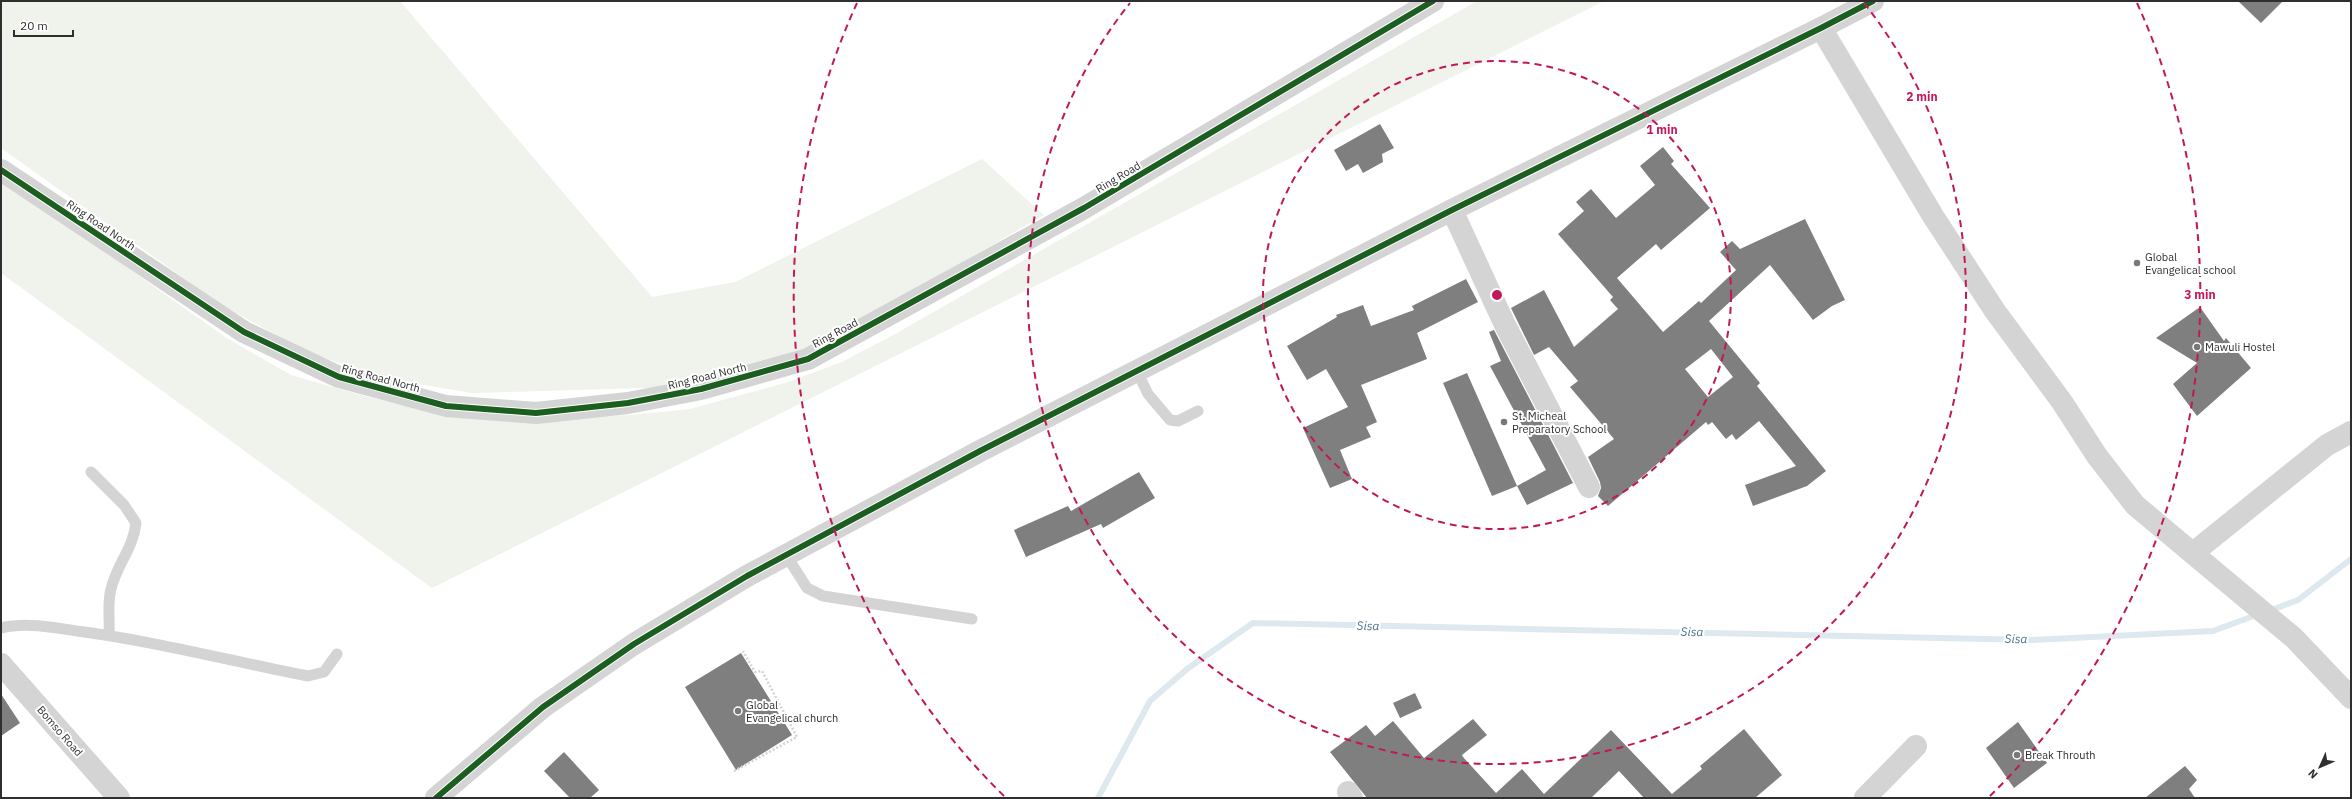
<svg xmlns="http://www.w3.org/2000/svg" width="2352" height="799" font-family="'IBM Plex Sans',sans-serif">
<style>
.green{fill:#f0f2ec}
.lines{fill:none;stroke-linecap:round;stroke-linejoin:round}
.stream{stroke:#dde9ef;stroke-width:6}
.building{fill:#7f7f7f;fill-rule:evenodd}
.path{stroke:#d3d3d3;stroke-width:2.5;stroke-dasharray:2 2;stroke-linecap:butt}
.service{stroke:#d4d4d4;stroke-width:11}
.minor{stroke:#d4d4d4;stroke-width:22}
.tertiary{stroke:#d4d4d4;stroke-width:22}
.cycleway-casing{stroke:#fff;stroke-width:8}
.cycleway{stroke:#1b5e20;stroke-width:6}
.ring{fill:none;stroke:#c2185b;stroke-width:2;stroke-dasharray:7 5}
.poi-dot{fill:#787878;stroke:#fff;stroke-width:1.5}
.labels{text-anchor:middle;stroke-width:4;stroke-linejoin:round;paint-order:stroke}
.street-label{font-size:11px;fill:#2f2f2f;stroke:#fff}
.poi-label{font-size:11px;fill:#2f2f2f;stroke:#fff;text-anchor:start}
.water-label{font-size:12px;font-style:italic;fill:#477387;stroke:#fff}
.centre{fill:#c2185b;stroke:#fff;stroke-width:2}
.ring-label{font-size:12px;text-anchor:middle;font-weight:bold;fill:#c2185b;stroke:#fff;stroke-width:4;stroke-linejoin:round;paint-order:stroke}
</style>
<rect width="100%" height="100%" fill="#fff"/>
<path class="green" d="M1 1H400L652 297 735 282 982 159 1044 215 828 340 756 367 679 387 471 393 379 377 305 351 220 304 1 148Z
M1477 1H1604L432 588 1 273V178L228 339 291 375 364 396 426 411 513 420 631 415 690 409 785 383 842 362 897 333Z"/>
<g class="lines">
<path class="stream" d="M2269 611 2298 600 2351 559
M1098 798 1150 701 1187 669 1253 623 2032 640 2213 631 2259 614"/>
</g>
<path class="building" d="M2238 1H2283L2261 23Z
M1380 124 1394 148 1382 154 1383 162 1363 173 1358 164 1346 171 1334 150Z
M1663 147 1674 161 1671 164 1710 208 1661 250 1656 244 1617 278 1663 332 1699 301 1701 303 1736 270 1720 252 1732 241 1740 249 1805 219 1845 300 1832 306 1813 320 1770 265 1709 321 1760 383 1757 386 1826 471 1807 486 1753 506 1745 485 1796 466 1759 421 1736 440 1732 434 1726 439 1712 422 1708 425 1706 422 1608 506 1598 496 1601 488 1600 482 1588 457 1614 439 1570 387 1578 381 1549 347 1534 355 1511 308 1544 290 1574 347 1618 309 1610 300 1613 297 1558 234 1584 211 1576 202 1591 189 1616 218 1655 185 1640 166ZM1711 349 1733 377 1708 397 1685 369Z
M1466 279 1478 302 1417 333 1427 359 1361 385 1377 422 1366 427 1371 437 1340 450 1352 479 1330 488 1303 428 1348 407 1326 369 1307 380 1287 346 1337 317 1336 315 1363 305 1371 326 1414 310 1412 306Z
M2200 307 2224 341 2226 338 2251 368 2197 416 2173 384 2197 363 2156 338Z
M1494 330 1573 483 1527 505 1517 486 1546 470 1490 366 1501 361 1489 332Z
M1467 373 1517 486 1492 496 1443 383Z
M1139 472 1155 498 1103 528 1101 524 1026 557 1014 530 1068 506 1071 511Z
M741 653 792 735 736 770 685 687Z
M1415 693 1422 708 1400 718 1393 703Z
M1 694 20 723 1 736Z
M1473 719 1487 735 1462 755 1463 757 1496 793 1522 769 1544 794 1611 730 1672 794 1702 769 1700 766 1744 729 1782 775 1755 798H1644L1619 771 1591 798H1367L1330 752 1366 725 1375 736 1393 721 1424 758Z
M2018 722 2047 763 2014 788 1986 748Z
M564 752 599 790 590 798H570L544 771Z
M2185 766 2197 780 2189 789 2195 798H2145Z"/>
<g class="lines">
<path class="path" d="M734 771 797 737 762 671 755 672 743 651"/>
<path class="service" d="M1137 371 1148 394 1170 420 1178 421 1198 411
M91 472 124 505 136 523C133 549 117 564 111 589 107 602 110 620 109 635
M786 555 807 588 823 596 972 619
M1 628C25 622 53 627 77 631 154 641 231 661 308 676L324 672 337 654"/>
<path class="minor" d="M1821 28 1933 216 1995 311 2062 402 2097 456 2135 505 2294 638 2351 698
M1 170 244 332 339 377 446 406 536 413 628 403 701 389 808 359 1084 208 1433 1
M1452 210 1505 325 1589 487
M2193 553 2327 445 2351 432
M1348 792 1352 798
M1865 798 1916 746"/>
<path class="tertiary" d="M1 664 119 798
M436 798 543 707 634 644 747 576 980 451 1452 210 1821 28 1873 1"/>
<g class="cycleway-casing">
<path id="cycleway" d="M1 170 244 332 339 377 446 406 536 413 628 403 701 389 808 359 1084 208 1433 1
M436 798 543 707 634 644 747 576 980 451 1452 210 1821 28 1873 1"/>
</g>
<use href="#cycleway" class="cycleway"/>
</g>
<g class="ring">
<circle cx="1497" cy="295" r="234"/>
<path d="M1864 3A469 469 0 1 1 1130 3"/>
<path d="M1004 796A703 703 0 0 1 857 3M2137 3A703 703 0 0 1 1990 796"/>
</g>
<g class="poi-dot">
<circle cx="2137" cy="263" r="4"/>
<circle cx="2197" cy="347" r="4"/>
<circle cx="1504" cy="422" r="4"/>
<circle cx="738" cy="711" r="4"/>
<circle cx="2017" cy="755" r="4"/>
</g>
<g class="labels">
<g class="street-label">
<text transform="translate(1118 177) rotate(-31)" y="4">Ring Road</text>
<text transform="translate(101 225) rotate(34)" y="4">Ring Road North</text>
<text transform="translate(835 333) rotate(-28)" y="4">Ring Road</text>
<text transform="translate(707 376) rotate(-14)" y="4">Ring Road North</text>
<text transform="translate(381 378) rotate(15)" y="4">Ring Road North</text>
<text transform="translate(60 731) rotate(49)" y="4">Bomso Road</text>
</g>
<g class="poi-label">
<text x="2145" y="261">Global<tspan x="2145" dy="13">Evangelical school</tspan></text>
<text x="2205" y="351">Mawuli Hostel</text>
<text x="1512" y="420">St. Micheal<tspan x="1512" dy="13">Preparatory School</tspan></text>
<text x="746" y="709">Global<tspan x="746" dy="13">Evangelical church</tspan></text>
<text x="2025" y="759">Break Throuth</text>
</g>
<g class="water-label">
<text transform="translate(1368 626) rotate(1)" y="4">Sisa</text>
<text transform="translate(1692 632) rotate(1)" y="4">Sisa</text>
<text transform="translate(2016 639) rotate(1)" y="4">Sisa</text>
</g>
</g>
<circle cx="1497" cy="295" r="6" class="centre"/>
<g class="ring-label">
<text x="1922" y="101">2 min</text>
<text x="1662" y="134">1 min</text>
<text x="2200" y="299">3 min</text>
</g>
<rect width="2352" height="799" fill="none" stroke="#2f2f2f" stroke-width="4"/>
<g transform="translate(2320 767) rotate(225)" stroke="#ffffff" stroke-width="3" paint-order="stroke">
<path d="M0-3L7 15L0 10L-7 15Z" fill="#2f2f2f"/>
<text y="-6" font-size="11" font-weight="bold" text-anchor="middle" fill="#2f2f2f">N</text>
</g>
<path d="M14 30v6h59v-6" fill="none" stroke="#2f2f2f" stroke-width="2"/>
<text x="20" y="30" font-size="12" fill="#2f2f2f" stroke="#ffffff" stroke-width="3" paint-order="stroke">20 m</text>
</svg>
